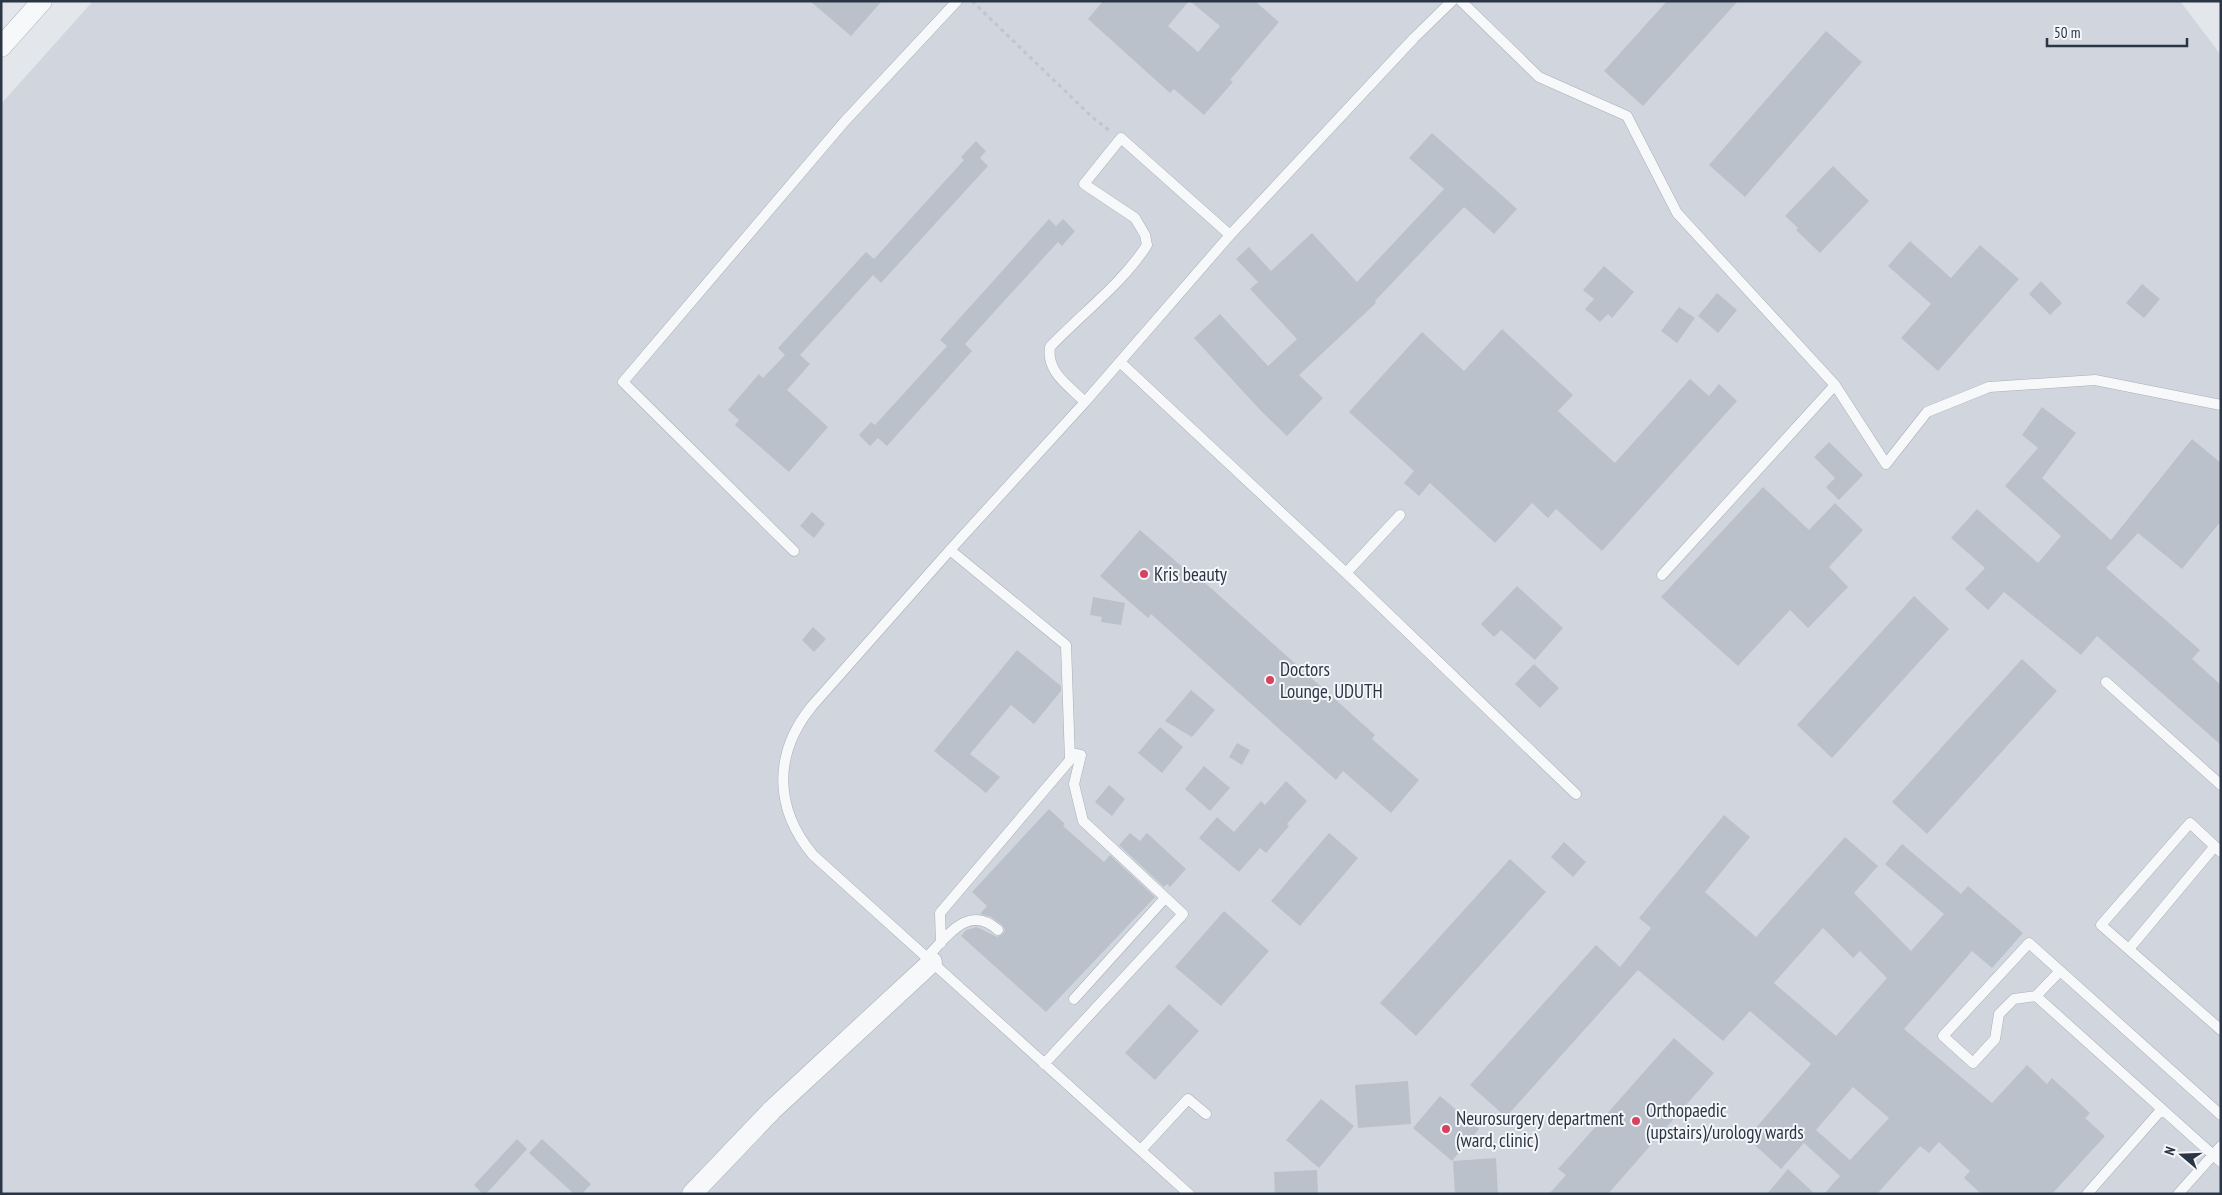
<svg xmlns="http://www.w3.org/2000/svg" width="2222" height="1195" font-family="'PT Sans Narrow',sans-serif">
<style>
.built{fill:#d1d6de}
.building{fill:#bac1ca;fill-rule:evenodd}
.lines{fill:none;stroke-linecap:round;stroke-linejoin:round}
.service-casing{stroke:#a8aeb7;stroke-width:11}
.minor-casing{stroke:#a8aeb7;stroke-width:21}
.path{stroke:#c2c5cb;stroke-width:3;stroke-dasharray:4 4;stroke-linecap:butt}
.service{stroke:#f7f8fa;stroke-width:10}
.minor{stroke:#f7f8fa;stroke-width:20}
.poi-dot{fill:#d64360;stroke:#f4f6f9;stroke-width:2}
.labels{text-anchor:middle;stroke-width:4;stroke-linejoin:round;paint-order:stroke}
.poi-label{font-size:19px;fill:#2a3546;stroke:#f4f6f9;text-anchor:start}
</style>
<rect width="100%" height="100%" fill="#e3e7ec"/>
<path class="built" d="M93 1H2180L2221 55V1194H1V104Z"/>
<path class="building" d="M810 1H882L851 36Z
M1103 1H1189L1168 26 1198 52 1220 26 1190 1H1255L1279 22 1230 80 1233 82 1204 115 1174 89 1170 93 1088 19Z
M1667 1H1738L1643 106 1604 71Z
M1826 31 1862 62 1745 197 1709 165Z
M1432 133 1517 209 1494 234 1464 207 1375 301 1376 303 1299 375 1323 398 1287 436 1261 411 1194 338 1220 314 1268 366 1297 339 1250 289 1258 282 1236 259 1249 247 1271 271 1312 233 1357 282 1444 189 1409 158Z
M976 141 986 151 980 158 988 166 881 283 873 275 800 355 810 364 787 390 828 427 789 472 735 425 739 420 728 410 759 374 763 378 785 355 778 348 866 252 874 259 964 160 961 157Z
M1833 166 1869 201 1820 253 1796 230 1798 228 1785 216Z
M1049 219 1056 226 1063 219 1075 231 1062 246 1058 242 965 344 972 351 887 446 878 438 870 446 859 435 871 422 875 425 947 346 940 340Z
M1910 241 1951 278 1980 245 2019 279 1938 371 1901 338 1931 304 1888 266Z
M1604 266 1634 292 1612 318 1608 314 1600 322 1585 309 1594 299 1583 290Z
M2041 281 2062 303 2050 315 2029 294Z
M2142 284 2160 299 2144 318 2126 303Z
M1717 293 1737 310 1718 333 1698 316Z
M1679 307 1695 318 1677 343 1661 331Z
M1502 329 1573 395 1558 411 1615 463 1690 379 1709 396 1719 384 1737 401 1602 551 1556 509 1548 518 1532 503 1495 543 1430 483 1419 496 1404 483 1414 471 1349 412 1422 332 1464 371Z
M2042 407 2076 433 2042 478 2111 540 2192 439 2221 463V521L2182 569 2138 533 2106 568 2200 650 2192 659 2221 685V745L2097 636 2081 655 2004 592 1988 610 1965 589 1985 568 1951 538 1977 509 2038 563 2061 536 2005 486 2038 448 2022 435Z
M1829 442 1863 475 1839 500 1826 487 1835 478 1814 457Z
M1763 487 1809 530 1835 503 1863 530 1829 567 1848 587 1808 628 1790 610 1738 666 1661 597Z
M812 512 825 524 814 538 800 526Z
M1140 530 1201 583 1203 581 1375 735 1372 739 1419 780 1391 813 1343 771 1336 780 1151 614 1148 618 1100 576Z
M1517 586 1563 628 1535 660 1501 630 1494 637 1481 624Z
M1914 596 1949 629 1832 758 1797 725Z
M1093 597 1125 603 1121 625 1101 622 1102 617 1090 615Z
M813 627 826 639 814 652 802 640Z
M1017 650 1061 686V691L1034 724 1011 705 970 754 1000 777 986 793 934 751Z
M2022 659 2057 691 1927 834 1892 802Z
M1534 664 1559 688 1540 708 1515 684Z
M1191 690 1215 710 1192 737 1165 721Z
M1160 727 1183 747 1162 773 1138 753Z
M1237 743 1250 750 1242 765 1229 757Z
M1204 766 1230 788 1210 811 1185 789Z
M1286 781 1307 801 1287 824 1289 826 1266 853 1260 848 1239 872 1199 838 1217 817 1234 832 1261 801 1265 805Z
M1109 785 1125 799 1112 816 1095 802Z
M1049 809 1065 824 1063 826 1104 862 1110 855 1155 897 1046 1012 961 936 966 930 977 927 997 937 1003 934 1005 930 1002 925 991 917 980 914 987 906 972 892Z
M1724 815 1750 837 1705 892 1756 937 1845 837 1878 866 1854 893 1911 951 1944 914 1885 864 1902 844 1961 894 1968 886 2023 933 1992 968 1972 951 1904 1029 1992 1103 2027 1065 2047 1084 2052 1078 2090 1113 2085 1118 2105 1136 2052 1194H1981L1964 1178 1970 1171 1939 1142 1929 1153 1920 1146 1877 1194H1824L1840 1176 1804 1143 1781 1169 1747 1138 1811 1064 1750 1011 1723 1041 1638 970 1506 1117 1470 1085 1596 945 1620 967 1651 928 1639 918ZM1823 928 1853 958 1860 951 1887 978 1836 1036 1774 983ZM1853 1087 1889 1118 1850 1160 1816 1130Z
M1130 833 1140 841 1147 833 1186 869 1170 887 1167 884 1164 887 1119 845Z
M1329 833 1358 858 1300 926 1271 901Z
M1564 842 1586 862 1573 877 1551 857Z
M1510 859 1546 892 1416 1036 1380 1003Z
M1224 911 1269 951 1221 1006 1175 967Z
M1169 1004 1199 1031 1155 1080 1125 1053Z
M1674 1038 1714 1073 1608 1194H1549L1566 1175 1558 1169Z
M1408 1081 1411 1124 1358 1128 1355 1085Z
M1440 1096 1479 1129 1452 1161 1413 1128Z
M1321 1099 1354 1126 1319 1168 1286 1140Z
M517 1139 527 1149 486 1194H483L474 1185Z
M542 1139 591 1184 582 1194H574L529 1153Z
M1496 1158 1498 1194H1455L1453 1161Z
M1788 1169 1815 1194H1767Z
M1317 1170 1318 1194H1275L1274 1172Z"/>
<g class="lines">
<g class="service-casing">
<path id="service" d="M1461 1 1539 77 1627 116 1677 213 1835 385 1886 464 1927 412 1989 387 2095 380 2221 405
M1120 362 1346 573 1576 794
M1085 402C1069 386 1046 372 1050 347 1081 314 1122 284 1147 245L1145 235 1135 218 1084 184 1121 138 1230 235
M794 551 623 382 845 121 957 1
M1346 573 1400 515
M1662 575 1835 385
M2106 682 2221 785
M2221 852 2190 823 2101 925 2221 1030
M941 943 940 913 1070 760 1066 645 950 550
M2129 949 2215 846
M927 957C947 937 968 903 998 930
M2060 971 2036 996 2014 999 1999 1014 1995 1039 1973 1063 1943 1036 2029 943 2221 1115
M2036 996 2221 1162
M1074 999 1165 898
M1044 1064 1183 914 1083 821 1074 784 1081 755 1070 753
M1141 1150 1188 1099 1206 1114
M1189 1194 813 855C774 808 773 754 812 706L950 550 1085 402 1230 235 1414 38 1452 1
M2087 1194 2162 1109
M2178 1194 2221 1146"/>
</g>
<g class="minor-casing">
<path id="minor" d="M1 47 42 1
M692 1194 772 1110 932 962"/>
</g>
<path class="path" d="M972 1 1092 117 1110 131"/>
<use href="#service" class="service"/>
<use href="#minor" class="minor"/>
</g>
<g class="poi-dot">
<circle cx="1144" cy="574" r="5"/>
<circle cx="1270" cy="680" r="5"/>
<circle cx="1636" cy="1121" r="5"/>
<circle cx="1446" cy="1129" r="5"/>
</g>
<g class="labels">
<g class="poi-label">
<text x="1154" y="581">Kris beauty</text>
<text x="1280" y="676">Doctors<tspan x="1280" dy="22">Lounge, UDUTH</tspan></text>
<text x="1646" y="1117">Orthopaedic<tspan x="1646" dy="22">(upstairs)/urology wards</tspan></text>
<text x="1456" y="1125">Neurosurgery department<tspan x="1456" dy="22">(ward, clinic)</tspan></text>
</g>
</g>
<rect width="2222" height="1195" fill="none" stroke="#2a3546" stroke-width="5"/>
<g transform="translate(2182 1155) rotate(289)" stroke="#f4f6f9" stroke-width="4" paint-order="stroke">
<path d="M0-4L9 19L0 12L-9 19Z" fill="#2a3546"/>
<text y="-8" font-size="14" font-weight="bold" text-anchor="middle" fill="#2a3546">N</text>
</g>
<path d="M2047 38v8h140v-8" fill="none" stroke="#2a3546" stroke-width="2.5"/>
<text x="2054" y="38" font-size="15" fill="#2a3546" stroke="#f4f6f9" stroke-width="4" paint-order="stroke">50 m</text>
</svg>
